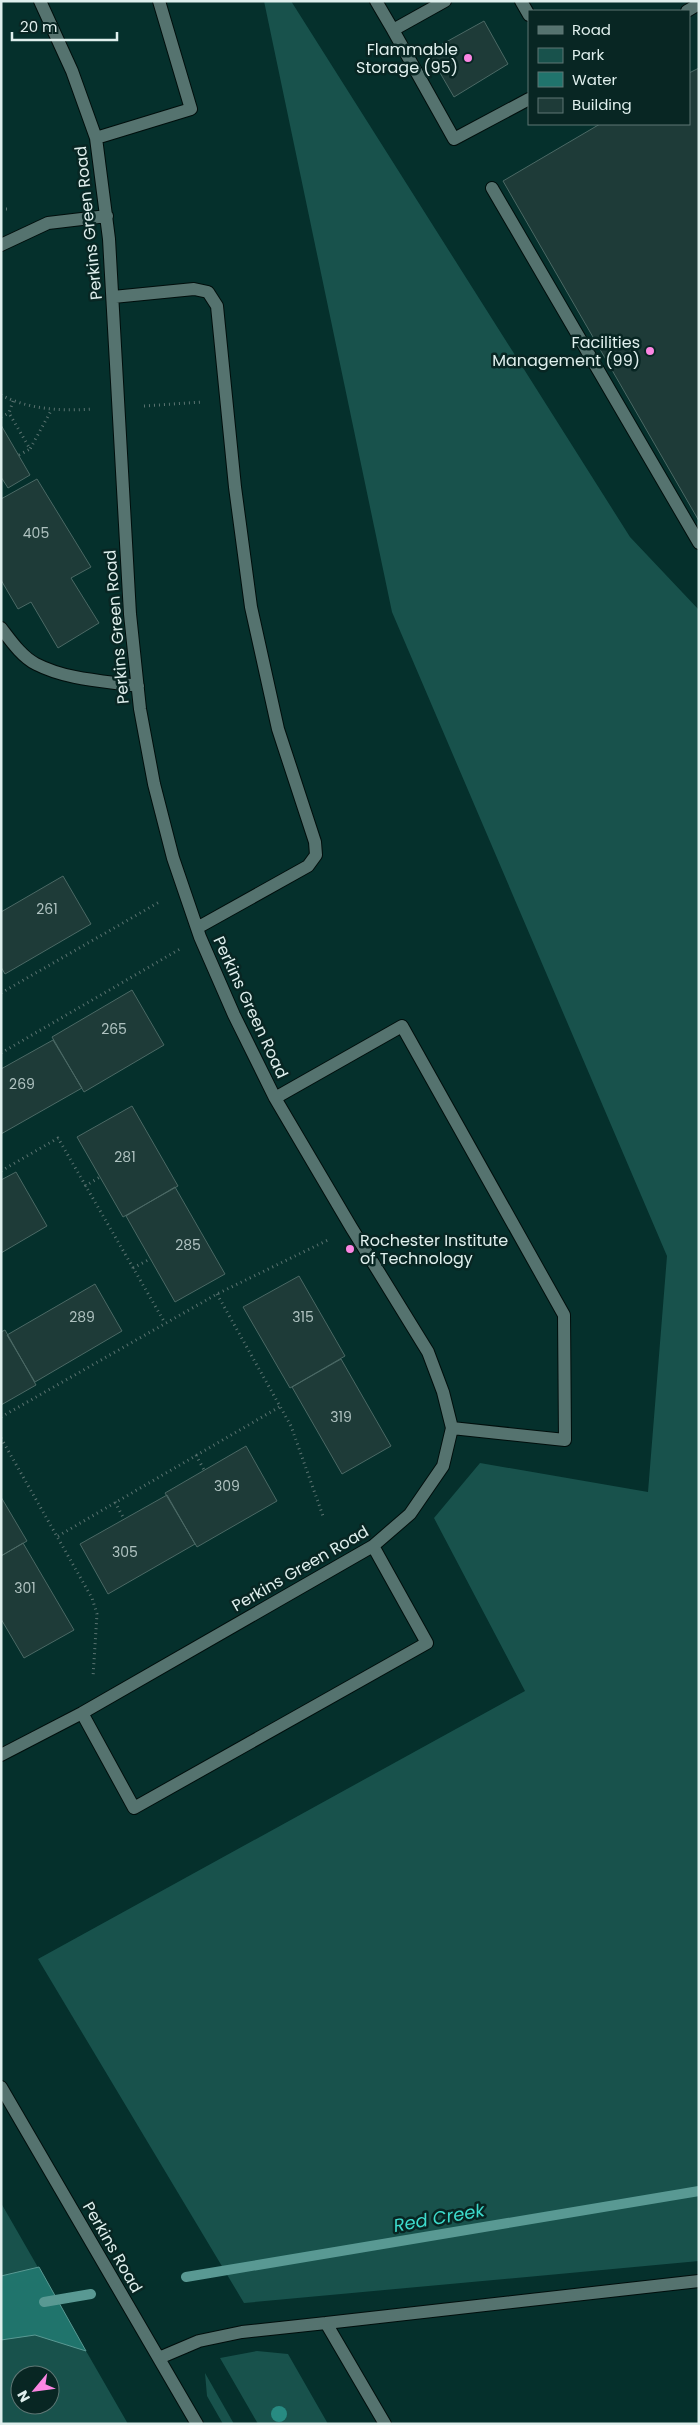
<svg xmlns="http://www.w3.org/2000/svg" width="700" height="2425" font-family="Poppins,sans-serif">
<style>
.built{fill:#05302c;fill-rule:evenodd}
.green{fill:#18524c;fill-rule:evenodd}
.water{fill:#20746c;stroke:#599993}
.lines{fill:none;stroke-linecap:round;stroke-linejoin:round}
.stream{stroke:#599993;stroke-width:10}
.building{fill:#1e3b38;stroke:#4b6965}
.minor-casing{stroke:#000e0c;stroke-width:14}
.path{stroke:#5b7371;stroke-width:3;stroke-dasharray:1 4;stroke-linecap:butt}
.minor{stroke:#55736f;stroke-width:12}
.tree{fill:#288b82}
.poi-dot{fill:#fc86e3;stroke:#082623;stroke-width:2}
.labels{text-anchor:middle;stroke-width:5;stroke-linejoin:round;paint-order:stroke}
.number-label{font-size:14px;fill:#afc2c0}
.poi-label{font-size:16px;fill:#dfefed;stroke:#082623;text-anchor:end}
.street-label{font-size:16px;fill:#dfefed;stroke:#082623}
.water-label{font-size:18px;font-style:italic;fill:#3ddbcc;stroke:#082623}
</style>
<rect width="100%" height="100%" fill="#082623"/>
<path class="built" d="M1 1H699V2424H1ZM529 11H689V124H529ZM20 2375H50V2405H20Z"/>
<path class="green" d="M264 1H291L630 537 699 610V2261L244 2303 38 1959 525 1691 434 1518 480 1463 648 1492 667 1256 392 612Z
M1 2203 128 2424H1ZM20 2375H50V2405H20Z
M257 2351 288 2354 328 2424H258L220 2358Z
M205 2373 234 2424H223L207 2396Z"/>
<path class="water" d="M39 2267 86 2351 35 2335 1 2340V2276Z"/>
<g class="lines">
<path class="stream" d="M186 2277 699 2191
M44 2302 91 2294"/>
</g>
<path class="building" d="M484 21 508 64 454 97 428 52Z
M699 68V521L503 181 600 124H689V73Z
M1 425 30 475 8 488 1 477Z
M37 479 91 567 71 578 99 623 58 648 31 602 18 609 1 580V499Z
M63 876 91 924 5 974 1 967V912Z
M132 990 164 1045 84 1092 52 1037Z
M53 1040 82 1088 1 1134V1069Z
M132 1106 178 1186 123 1217 77 1137Z
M16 1172 47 1226 1 1253V1180Z
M175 1187 225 1274 175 1302 126 1216Z
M299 1276 345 1356 290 1388 243 1307Z
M95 1284 122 1331 35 1382 7 1335Z
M5 1330 36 1385 1 1405V1332Z
M341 1359 391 1446 342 1474 292 1387Z
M246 1446 277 1501 197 1547 165 1493Z
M167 1495 195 1544 108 1594 80 1544Z
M1 1497 27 1541 1 1556Z
M23 1543 74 1630 24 1658 1 1619V1556Z"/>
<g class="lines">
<g class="minor-casing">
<path id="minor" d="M376 1 393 30 445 1
M521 1 529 15
M687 11 699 4
M393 30 454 139 529 99
M96 138 191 109 159 1
M492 188 699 543
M1 245 48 223 107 216
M113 297 194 289 208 292 217 306 235 487 251 607 278 729 315 842 316 855 308 866 197 928
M1 628C11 641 22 657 36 664 67 680 105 681 138 686
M275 1098 402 1026 564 1315 565 1440 452 1428
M82 1713 134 1808 427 1643 373 1546
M1 1755 82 1713 373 1546 410 1514 443 1466 452 1428 443 1392 428 1352 351 1227 275 1098 234 1015 200 937 173 858 154 784 140 709 130 614 109 239 96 138 72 71 40 1
M1 2087 197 2424
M326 2323 699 2281
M159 2358 199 2341 242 2332 326 2323 385 2424"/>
</g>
<path class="path" d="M1 209H7
M1 395C30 410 62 411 93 409
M13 401 9 413 30 449 52 409
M144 406 202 402
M1 417 9 413
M19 455 30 449
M1 993 161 901
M1 1053 180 949
M1 1171 58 1138 165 1323
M85 1186 100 1177
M133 1268 150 1259
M217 1294 291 1426 323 1516
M1 1417 217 1294 330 1239
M1 1438 92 1598 97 1614 93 1677
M196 1455 204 1470
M115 1502 124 1519
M58 1536 281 1406"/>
<use href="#minor" class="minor"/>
</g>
<circle class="tree" cx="279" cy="2414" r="8"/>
<g class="poi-dot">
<circle cx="468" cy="58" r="5"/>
<circle cx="650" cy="351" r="5"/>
<circle cx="350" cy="1249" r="5"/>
</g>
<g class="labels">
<g class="number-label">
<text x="36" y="538">405</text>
<text x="47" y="914">261</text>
<text x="114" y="1034">265</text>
<text x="22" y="1089">269</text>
<text x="125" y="1162">281</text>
<text x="188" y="1250">285</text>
<text x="82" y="1322">289</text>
<text x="303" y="1322">315</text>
<text x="341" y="1422">319</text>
<text x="227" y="1491">309</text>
<text x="125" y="1557">305</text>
<text x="25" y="1593">301</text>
</g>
<g class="poi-label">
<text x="458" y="55">Flammable<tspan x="458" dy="18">Storage (95)</tspan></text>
<text x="640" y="348">Facilities<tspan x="640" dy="18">Management (99)</tspan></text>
<text x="360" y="1246" text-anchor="start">Rochester Institute<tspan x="360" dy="18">of Technology</tspan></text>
</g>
<g class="street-label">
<text transform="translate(88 223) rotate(-96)" y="6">Perkins Green Road</text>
<text transform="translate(116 627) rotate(-95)" y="6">Perkins Green Road</text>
<text transform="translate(251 1007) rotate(65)" y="6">Perkins Green Road</text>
<text transform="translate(300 1568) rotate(-30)" y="6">Perkins Green Road</text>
<text transform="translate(113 2247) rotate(60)" y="6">Perkins Road</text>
</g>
<g class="water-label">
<text transform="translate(439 2218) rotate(-10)" y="6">Red Creek</text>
</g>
</g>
<rect width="700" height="2425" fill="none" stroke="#dfefed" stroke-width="5"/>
<rect x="528" y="10" width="162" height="115" fill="#082623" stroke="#5e7674"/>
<rect x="538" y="26" width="25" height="8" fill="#55736f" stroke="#5e7674"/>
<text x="572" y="35" font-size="15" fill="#dfefed">Road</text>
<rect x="538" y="48" width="25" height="15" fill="#18524c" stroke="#5e7674"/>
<text x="572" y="60" font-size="15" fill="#dfefed">Park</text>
<rect x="538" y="72" width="25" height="15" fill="#20746c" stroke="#5e7674"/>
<text x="572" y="85" font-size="15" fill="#dfefed">Water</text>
<rect x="538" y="98" width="25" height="15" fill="#1e3b38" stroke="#5e7674"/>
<text x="572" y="110" font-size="15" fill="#dfefed">Building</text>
<g transform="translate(35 2390) rotate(241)"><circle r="24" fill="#082623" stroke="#5e7674"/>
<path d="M0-4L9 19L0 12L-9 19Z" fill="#fc86e3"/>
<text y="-8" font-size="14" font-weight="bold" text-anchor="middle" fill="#dfefed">N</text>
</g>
<path d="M12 32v8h105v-8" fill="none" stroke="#dfefed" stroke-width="2.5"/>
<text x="20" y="32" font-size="15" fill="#dfefed" stroke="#082623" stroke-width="4" paint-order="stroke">20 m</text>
</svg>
